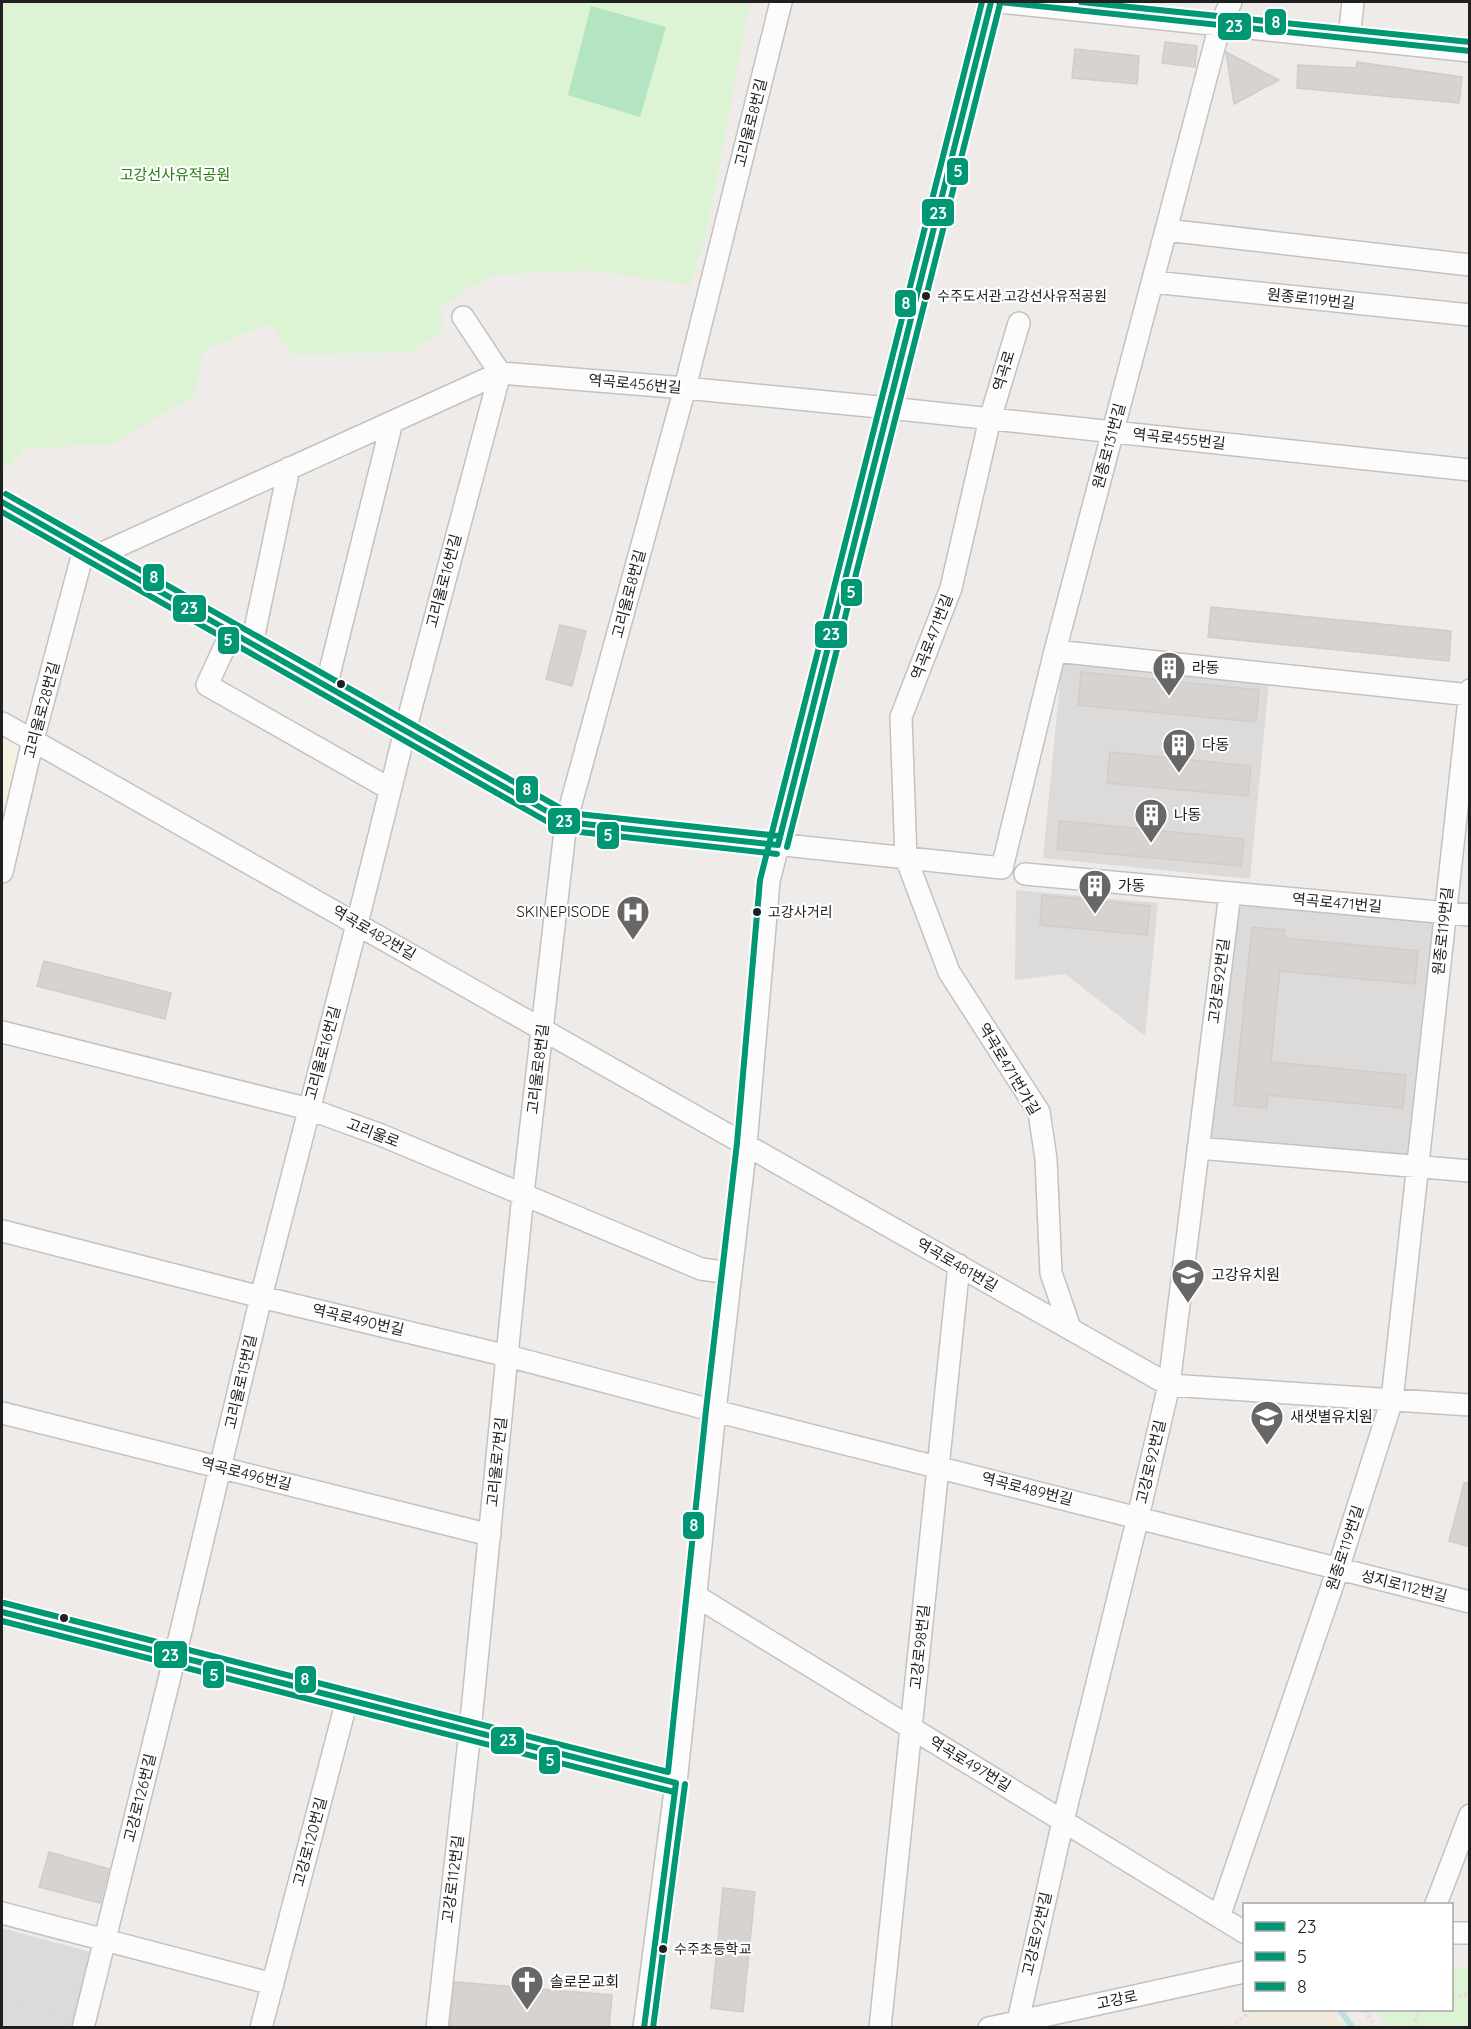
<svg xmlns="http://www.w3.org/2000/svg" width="1471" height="2029" font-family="Quicksand,'Noto Sans KR',sans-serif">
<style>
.residential{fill:#dddbda}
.education{fill:#f7f1e4}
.farmland{fill:#efeadb}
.park{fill:#dcf3d4}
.pitch{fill:#b3e5c2}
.parking{fill:#dcdbd9}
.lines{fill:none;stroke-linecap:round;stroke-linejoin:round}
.stream{stroke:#bce2df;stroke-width:6}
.building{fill:#d6d3d1;stroke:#d1ccc9;stroke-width:1.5}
.minor-casing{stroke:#c4c2c1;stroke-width:24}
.path{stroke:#ebdadc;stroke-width:4;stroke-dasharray:3 3;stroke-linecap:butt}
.minor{stroke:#fcfcfc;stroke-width:21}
.bus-1-casing{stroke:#fff;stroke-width:10}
.bus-2-casing{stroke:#fff;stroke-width:10}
.bus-3-casing{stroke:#fff;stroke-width:10}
.bus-1{stroke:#009775;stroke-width:6}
.bus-2{stroke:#009775;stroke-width:6}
.bus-3{stroke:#009775;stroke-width:6}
.bus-dot{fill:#202020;stroke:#fff;stroke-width:2}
.labels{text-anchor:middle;stroke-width:4.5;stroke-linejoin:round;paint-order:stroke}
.bus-label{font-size:14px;fill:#202020;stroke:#fff;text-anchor:start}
.street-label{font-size:15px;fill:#202020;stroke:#fff}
.park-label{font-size:15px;fill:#21810a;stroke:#fff}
.poi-label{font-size:15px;fill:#202020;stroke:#fff;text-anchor:start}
.line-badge{stroke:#fff;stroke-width:2}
.badge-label{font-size:16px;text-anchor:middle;font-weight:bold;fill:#fff}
</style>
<rect width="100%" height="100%" fill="#eeebe8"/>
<path class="residential" d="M1062 661 1269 681 1250 879 1043 858Z
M1016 890 1158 903 1145 1036 1065 974 1015 980Z
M1234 897 1441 916 1415 1162 1202 1144Z
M2 1928 90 1952 71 2027H2Z"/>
<path class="education" d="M2 732 25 745 2 845Z"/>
<path class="farmland" d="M1259 2010H1330L1344 2027H1238Z"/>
<path class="park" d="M2 2H750L706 235 690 285 591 270 492 275 440 307 444 330 408 353 291 354 270 323 203 351 194 395 115 443 24 449 2 472Z
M1469 1968V2027H1387L1375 2010H1452V1971Z"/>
<path class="pitch" d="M591 6 666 27 640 117 568 95Z"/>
<path class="parking" d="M2 1973 75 1991 68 2018 2 2002Z"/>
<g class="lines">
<path class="stream" d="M1340 2010 1353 2028"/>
</g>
<path class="building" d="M1165 42 1197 46 1195 67 1162 63Z
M1075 49 1139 56 1137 84 1072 78Z
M1226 52 1279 80 1234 104Z
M1357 62 1462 77 1459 103 1297 88 1298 65 1356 68Z
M1211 607 1451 631 1449 661 1208 637Z
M560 625 586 631 572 686 546 679Z
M1081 672 1259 690 1256 722 1078 705Z
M1110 752 1251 766 1248 796 1107 783Z
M1060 821 1244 839 1241 866 1057 849Z
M1042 895 1150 906 1147 935 1040 925Z
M1252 927 1284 930V938L1418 951 1415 984 1280 971 1276 1008 1271 1062 1406 1075 1403 1108 1268 1095 1267 1108 1234 1105Z
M44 961 171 993 165 1019 37 986Z
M1464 1483H1470V1547L1449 1541Z
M49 1852 109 1869 100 1903 39 1887Z
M723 1888 755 1892 743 2012 711 2008Z
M455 1982 612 1995 609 2028H450Z"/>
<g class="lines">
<g class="minor-casing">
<path id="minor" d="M999 2 1470 51
M1349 38 1353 2
M1166 230 1470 265
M1153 282 1470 315
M1019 323 990 419 951 588 901 717 906 858 949 972 1039 1112 1046 1159 1051 1273 1070 1328
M2 502 566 822 1002 868 1055 651 1220 25 1231 2
M96 556 500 373 685 388 889 408 1470 470
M231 633 207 685 390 789
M252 644 289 468
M1055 651 1470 695
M326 687 392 422
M2 723 1169 1385 1470 1405
M2 872 33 740 84 549
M1025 874 1470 915
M2 1032 309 1109 381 1135 701 1269 731 1273
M1198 1148 1470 1171
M2 1231 261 1297 508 1356 715 1411 1470 1602
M2 1413 490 1535
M696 1596 1244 1932
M2 1612 676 1783
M1436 1904 1470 1815
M2 1913 273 1984
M1219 1917 1338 1569 1392 1400 1470 690
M1452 1933H1470
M1018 2021 1063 1821 1138 1517 1169 1385 1230 893
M83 2028 175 1656 261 1297 357 924 405 731 500 373 463 317
M261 2028 347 1700
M437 2028 470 1731 523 1194 566 822 685 388 781 2
M644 2028 676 1783 715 1411 746 1144 769 881 991 2
M880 2028 959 1265
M989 2028 1244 1972"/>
</g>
<path class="path" d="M1452 1997 1470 1994
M1365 2010 1375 2028
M1231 2028 1252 2010
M1416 2028 1415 2018 1420 2010"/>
<use href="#minor" class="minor"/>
<g class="bus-1-casing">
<path id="bus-1" d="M999 2 1470 51
M2 502 566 822 778 845
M778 845 991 2
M2 1612 676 1783
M644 2028 676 1783"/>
</g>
<g class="bus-2-casing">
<path id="bus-2" d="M2 512 562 830 777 854
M787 847 1000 4
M2 1621 674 1792
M653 2028 685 1784"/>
</g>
<g class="bus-3-casing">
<path id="bus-3" d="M1081 2 1470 42
M6 494 569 813 779 836
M4 1603 668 1772 706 1410 737 1143 760 880 982 2"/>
</g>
<use href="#bus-1" class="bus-1"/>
<use href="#bus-2" class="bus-2"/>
<use href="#bus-3" class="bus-3"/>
</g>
<defs>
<g id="building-pin" transform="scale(1.725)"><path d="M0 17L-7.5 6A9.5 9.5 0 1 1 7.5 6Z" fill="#686766" stroke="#fff"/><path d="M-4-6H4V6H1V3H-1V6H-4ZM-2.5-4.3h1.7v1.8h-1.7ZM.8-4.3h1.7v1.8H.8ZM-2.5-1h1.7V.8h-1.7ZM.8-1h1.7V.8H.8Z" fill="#fff"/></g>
<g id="hospital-pin" transform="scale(1.725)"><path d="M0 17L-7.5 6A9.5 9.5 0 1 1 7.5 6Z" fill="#686766" stroke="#fff"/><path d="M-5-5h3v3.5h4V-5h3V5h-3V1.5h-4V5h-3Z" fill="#fff"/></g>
<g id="school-pin" transform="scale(1.725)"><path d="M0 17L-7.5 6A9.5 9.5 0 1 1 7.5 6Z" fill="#686766" stroke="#fff"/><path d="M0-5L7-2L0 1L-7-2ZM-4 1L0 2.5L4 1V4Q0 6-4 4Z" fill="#fff"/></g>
<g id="church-pin" transform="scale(1.725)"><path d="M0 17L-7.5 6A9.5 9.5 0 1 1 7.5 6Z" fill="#686766" stroke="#fff"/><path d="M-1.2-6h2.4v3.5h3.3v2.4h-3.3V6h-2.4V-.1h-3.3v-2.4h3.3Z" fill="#fff"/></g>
</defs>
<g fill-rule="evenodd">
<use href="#building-pin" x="1169" y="668"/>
<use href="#building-pin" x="1179" y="745"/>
<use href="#building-pin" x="1151" y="815"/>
<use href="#building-pin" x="1095" y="886"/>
<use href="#hospital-pin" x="633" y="912"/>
<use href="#school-pin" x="1188" y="1275"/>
<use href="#school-pin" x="1267" y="1417"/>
<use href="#church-pin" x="527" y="1982"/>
</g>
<g class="bus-dot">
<circle cx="926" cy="296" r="5"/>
<circle cx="341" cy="684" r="5"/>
<circle cx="757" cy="912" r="5"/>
<circle cx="64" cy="1618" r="5"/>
<circle cx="663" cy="1949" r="5"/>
</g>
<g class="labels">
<g class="bus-label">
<text x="937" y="301">수주도서관.고강선사유적공원</text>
<text x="768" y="917">고강사거리</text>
<text x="674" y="1954">수주초등학교</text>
</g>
<g class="street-label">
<text transform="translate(751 123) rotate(-76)" y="5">고리울로8번길</text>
<text transform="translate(1311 299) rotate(6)" y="5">원종로119번길</text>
<text transform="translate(1004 371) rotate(-73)" y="5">역곡로</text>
<text transform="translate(635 384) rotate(5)" y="5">역곡로456번길</text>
<text transform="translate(1179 439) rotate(6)" y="5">역곡로455번길</text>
<text transform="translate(1109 446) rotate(-75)" y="5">원종로131번길</text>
<text transform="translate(444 581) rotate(-75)" y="5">고리울로16번길</text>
<text transform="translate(629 594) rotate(-75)" y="5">고리울로8번길</text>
<text transform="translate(932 637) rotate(-69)" y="5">역곡로471번길</text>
<text transform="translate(42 710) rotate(-75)" y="5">고리울로28번길</text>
<text transform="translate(1337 903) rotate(5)" y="5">역곡로471번길</text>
<text transform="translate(1443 931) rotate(-84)" y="5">원종로119번길</text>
<text transform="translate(374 933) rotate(30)" y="5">역곡로482번길</text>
<text transform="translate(1219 981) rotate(-83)" y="5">고강로92번길</text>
<text transform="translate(323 1053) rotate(-75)" y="5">고리울로16번길</text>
<text transform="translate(538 1069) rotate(-83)" y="5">고리울로8번길</text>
<text transform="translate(1009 1069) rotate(59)" y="5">역곡로471번가길</text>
<text transform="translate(373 1133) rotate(21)" y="5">고리울로</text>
<text transform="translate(957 1265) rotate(30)" y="5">역곡로481번길</text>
<text transform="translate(358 1320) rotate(13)" y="5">역곡로490번길</text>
<text transform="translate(241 1382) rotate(-77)" y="5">고리울로15번길</text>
<text transform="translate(497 1462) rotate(-84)" y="5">고리울로7번길</text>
<text transform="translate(1151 1462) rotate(-77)" y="5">고강로92번길</text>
<text transform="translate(246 1474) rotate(14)" y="5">역곡로496번길</text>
<text transform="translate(1027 1489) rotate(14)" y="5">역곡로489번길</text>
<text transform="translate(1345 1548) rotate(-72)" y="5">원종로119번길</text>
<text transform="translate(1404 1586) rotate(14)" y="5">성지로112번길</text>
<text transform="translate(920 1647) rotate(-84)" y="5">고강로98번길</text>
<text transform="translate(970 1764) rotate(31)" y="5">역곡로497번길</text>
<text transform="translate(140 1798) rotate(-76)" y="5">고강로126번길</text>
<text transform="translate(310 1842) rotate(-75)" y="5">고강로120번길</text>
<text transform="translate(453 1879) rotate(-83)" y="5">고강로112번길</text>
<text transform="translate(1037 1934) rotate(-77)" y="5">고강로92번길</text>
<text transform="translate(1117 2000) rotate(-12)" y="5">고강로</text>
</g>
<g class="park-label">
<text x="175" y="180">고강선사유적공원</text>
</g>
<g class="poi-label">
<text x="1192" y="673">라동</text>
<text x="1202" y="750">다동</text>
<text x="1174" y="820">나동</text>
<text x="1118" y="891">가동</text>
<text x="610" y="917" text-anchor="end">SKINEPISODE</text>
<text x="1211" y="1280">고강유치원</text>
<text x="1290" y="1422">새샛별유치원</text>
<text x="550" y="1987">솔로몬교회</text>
</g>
</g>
<g class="line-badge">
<rect x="1264" y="8" width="23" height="28" rx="6" fill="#009775"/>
<rect x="1217" y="12" width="35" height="29" rx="6" fill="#009775"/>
<rect x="946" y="157" width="23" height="29" rx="6" fill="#009775"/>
<rect x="921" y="198" width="34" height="29" rx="6" fill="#009775"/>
<rect x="894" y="289" width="23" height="29" rx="6" fill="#009775"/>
<rect x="142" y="563" width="23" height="29" rx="6" fill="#009775"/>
<rect x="840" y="578" width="23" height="29" rx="6" fill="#009775"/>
<rect x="172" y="594" width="35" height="29" rx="6" fill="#009775"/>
<rect x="814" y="620" width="34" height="29" rx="6" fill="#009775"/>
<rect x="217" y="626" width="23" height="29" rx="6" fill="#009775"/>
<rect x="515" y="775" width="24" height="29" rx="6" fill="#009775"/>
<rect x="547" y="807" width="34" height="28" rx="6" fill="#009775"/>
<rect x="596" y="821" width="24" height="29" rx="6" fill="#009775"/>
<rect x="682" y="1511" width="23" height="29" rx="6" fill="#009775"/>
<rect x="153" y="1640" width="35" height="29" rx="6" fill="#009775"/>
<rect x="202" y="1660" width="23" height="29" rx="6" fill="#009775"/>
<rect x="294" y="1665" width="23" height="29" rx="6" fill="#009775"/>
<rect x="490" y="1726" width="35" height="29" rx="6" fill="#009775"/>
<rect x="538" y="1746" width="23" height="29" rx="6" fill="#009775"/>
</g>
<g class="badge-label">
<text x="1276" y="28">8</text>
<text x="1234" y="32">23</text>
<text x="958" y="177">5</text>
<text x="938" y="219">23</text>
<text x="906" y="309">8</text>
<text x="154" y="583">8</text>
<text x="851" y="598">5</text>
<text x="189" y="614">23</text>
<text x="831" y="640">23</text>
<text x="228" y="646">5</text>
<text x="527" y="795">8</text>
<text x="564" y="827">23</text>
<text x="608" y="841">5</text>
<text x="694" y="1531">8</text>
<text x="170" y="1661">23</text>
<text x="214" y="1681">5</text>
<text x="305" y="1685">8</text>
<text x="508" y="1746">23</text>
<text x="550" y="1766">5</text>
</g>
<rect width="1471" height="2029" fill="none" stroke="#202020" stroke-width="6"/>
<rect x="1243" y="1903" width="210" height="108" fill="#ffffff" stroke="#a6a6a6" stroke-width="1.5"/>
<rect x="1255" y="1922" width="30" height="9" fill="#009775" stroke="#a6a6a6" stroke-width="1.5"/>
<text x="1297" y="1933" font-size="18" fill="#202020">23</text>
<rect x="1255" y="1952" width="30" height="9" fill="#009775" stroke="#a6a6a6" stroke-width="1.5"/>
<text x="1297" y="1963" font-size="18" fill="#202020">5</text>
<rect x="1255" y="1982" width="30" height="9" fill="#009775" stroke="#a6a6a6" stroke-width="1.5"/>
<text x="1297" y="1993" font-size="18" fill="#202020">8</text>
</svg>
